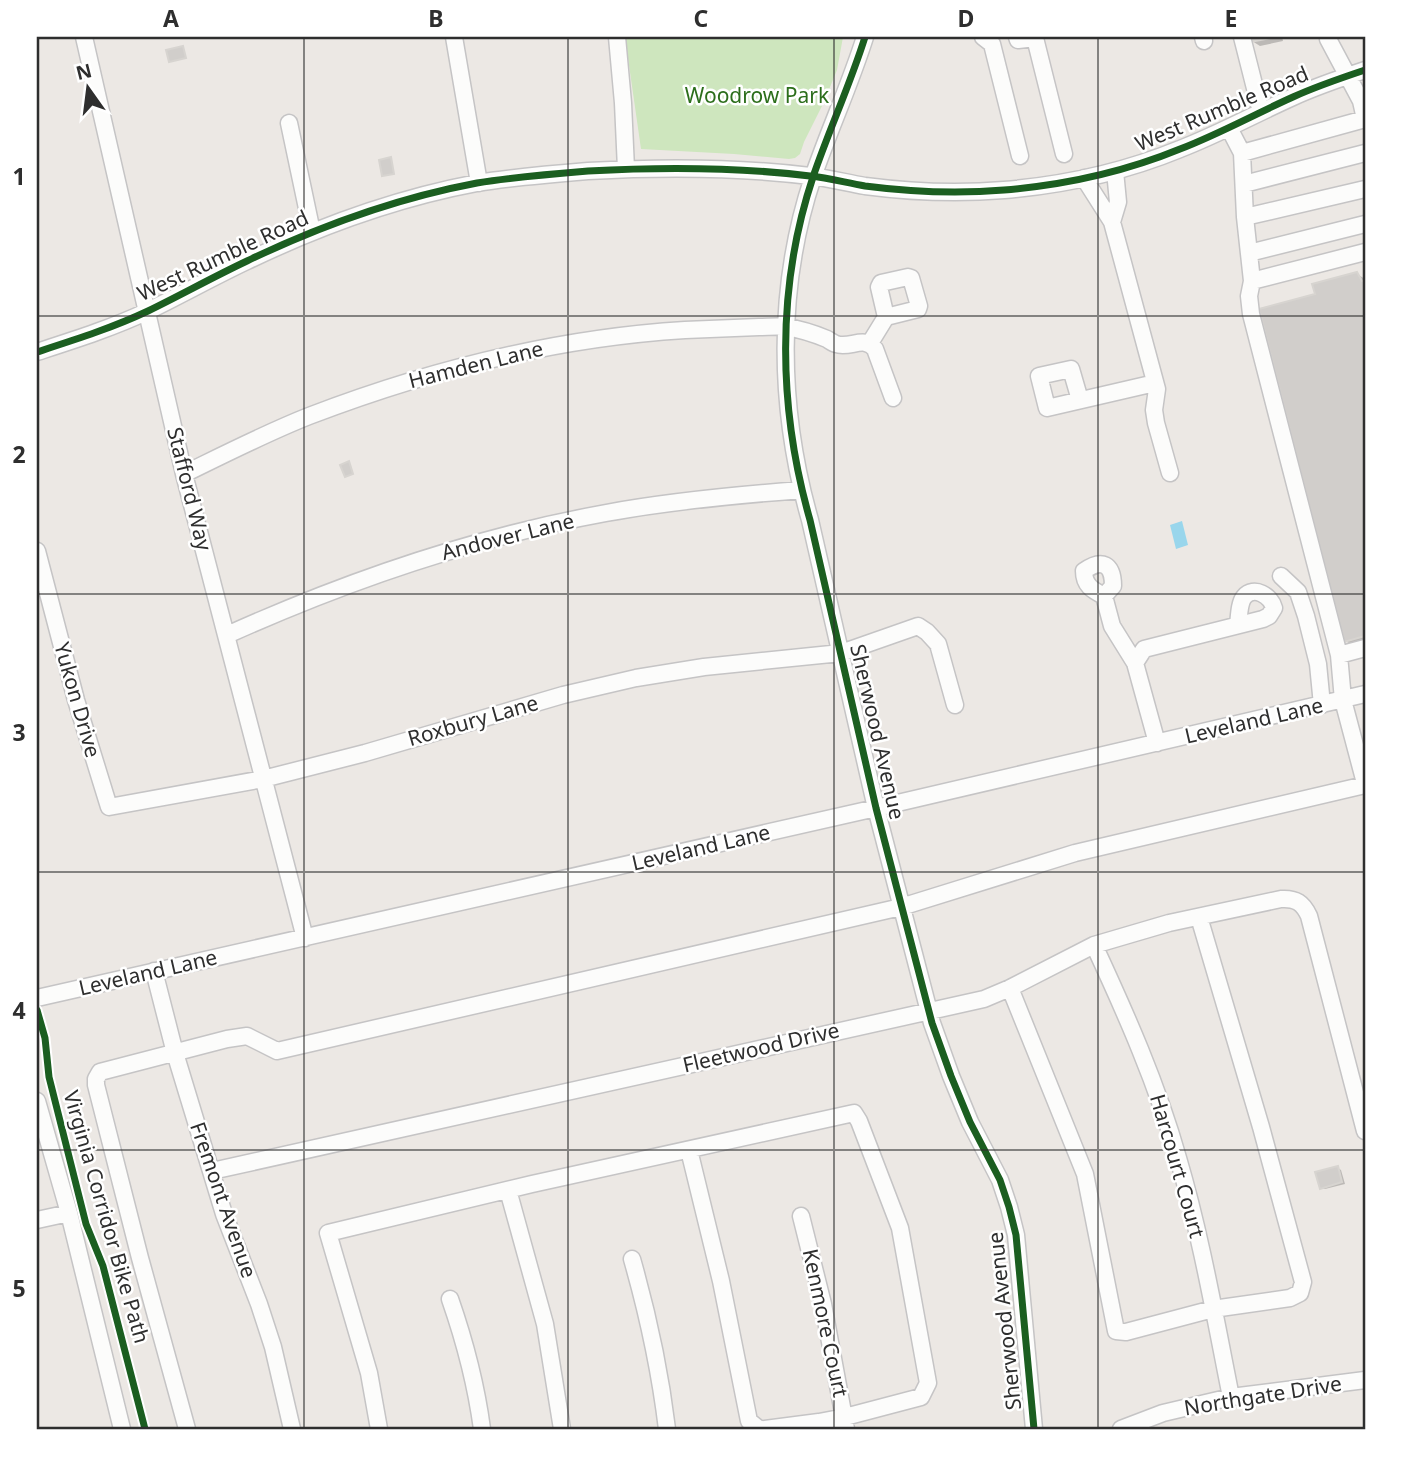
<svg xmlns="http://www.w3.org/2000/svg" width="1402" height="1466" font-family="'Noto Sans',sans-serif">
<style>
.green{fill:#cee6be}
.water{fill:#99d6ec}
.shadow{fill:#0003}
.building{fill:#d1cecb;stroke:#d7d4d0;stroke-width:2}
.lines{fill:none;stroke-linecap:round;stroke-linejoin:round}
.minor-casing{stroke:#c5c4c5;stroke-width:19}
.minor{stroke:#fcfcfb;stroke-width:16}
.cycleway-casing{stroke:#fff;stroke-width:11}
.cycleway{stroke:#1b5e20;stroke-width:7}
.grid{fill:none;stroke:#2e2e2e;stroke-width:2;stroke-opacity:0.55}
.labels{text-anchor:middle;stroke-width:5;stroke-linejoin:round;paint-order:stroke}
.park-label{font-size:21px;fill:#2c6e1b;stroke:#fff}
.street-label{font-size:21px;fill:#2e2e2e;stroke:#fff}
.neatline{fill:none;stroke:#2e2e2e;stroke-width:2.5}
.grid-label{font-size:23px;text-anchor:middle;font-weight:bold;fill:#2e2e2e}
</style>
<rect width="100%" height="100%" fill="#ece8e4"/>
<path class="green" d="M625 37H843L837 70 823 104 804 142 800 154 795 158 789 159 734 154 641 149Z"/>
<path class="water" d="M1182 521 1188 545 1176 549 1170 525Z"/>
<path class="shadow" d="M1251 37H1282L1283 41 1260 46 1252 41Z
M1357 274 1365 279V642L1353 645 1345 641 1317 296Z
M1338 1168 1341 1170 1345 1184 1325 1189 1321 1188Z"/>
<path class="building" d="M1249 37H1276L1250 42Z
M183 46 186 58 169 62 166 50Z
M391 157 394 174 382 176 379 160Z
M1357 272 1362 281H1365V636L1344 642 1259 309 1315 294 1312 284Z
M349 461 353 474 345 477 340 465Z
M1338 1166 1342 1182 1320 1189 1315 1172Z"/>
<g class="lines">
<g class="minor-casing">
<path id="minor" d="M84 37 184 474 305 938
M454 37 479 183
M617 37 623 103 626 169
M865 37C850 85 829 130 813 177 776 288 778 408 810 520L876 808 932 1023 951 1076 970 1122 1000 1180 1009 1207 1016 1235 1034 1429
M983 37 992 44 1020 156
M1017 37 1018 40 1035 38 1064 154
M1203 37 1204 41
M1242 37 1261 112
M1328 39 1361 101 1365 119
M289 123 312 232
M1229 128 1242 153 1245 217 1252 281 1249 296 1251 314 1339 655 1343 700 1365 783
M1242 153 1365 119
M1084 178 1112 222 1157 389 1154 410 1156 423 1170 473
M1244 184 1365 153
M1245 217 1365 189
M1112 222 1118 202 1115 171
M1249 253 1365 224
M1252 281 1365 252
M870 343 886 317 879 287 881 283 908 277 911 278 919 306 918 309 886 317
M37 352C74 340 112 328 148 311 181 295 213 277 247 261 320 226 397 198 477 183 514 177 551 174 588 171 662 167 737 167 810 176 829 178 847 183 865 186 911 192 958 194 1004 190 1064 185 1124 172 1180 149 1219 134 1255 114 1293 97 1317 86 1341 78 1365 70
M1080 400 1071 369 1039 376 1047 408 1155 383
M184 474C225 454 266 433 309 416 429 370 556 338 685 330 710 329 735 328 759 327 768 327 778 326 786 327 799 329 815 334 827 339 830 341 833 343 836 344 850 349 864 335 875 349L893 398
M37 551 76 700 109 807 263 779 365 753 563 695 636 678 704 667 841 653 918 626 927 632 938 644 955 705
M1281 576 1298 592 1306 616 1318 664 1322 705
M1104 596C1092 590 1084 585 1084 571 1102 558 1113 564 1113 586L1104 596 1112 626 1135 663
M227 635C349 580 475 537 606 513 671 501 736 495 802 490
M1339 655 1365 648
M1157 743 1135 663 1144 649 1263 619 1269 616 1274 608C1271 596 1254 585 1244 597 1239 603 1239 618 1238 625
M1094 945C1126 1014 1157 1084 1178 1158 1201 1236 1215 1317 1231 1397
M154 971 175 1053 224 1214 259 1304 273 1347 292 1429
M1010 988 1085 1174 1116 1331 1126 1332 1213 1309 1290 1298 1300 1293 1303 1282 1261 1127 1199 917
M37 998 876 808 1365 694
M37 1101 69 1213 122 1429
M689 1150 721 1281 749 1421 759 1429
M212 1171 984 999 1010 988 1094 945 1169 923 1281 899C1296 898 1303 903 1309 916L1365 1131
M508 1190 545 1324 562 1429
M801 1216 823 1304 846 1429
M37 1220 69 1213
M632 1259C648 1315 660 1371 667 1429
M450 1299C465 1342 476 1384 482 1429
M187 1429 140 1258 96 1085V1079L100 1072 227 1039 247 1036 277 1051 901 907 1075 853 1365 785
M379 1429 369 1373 328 1233 532 1184 854 1113 859 1121 900 1228 928 1383 921 1397 845 1417 819 1422 765 1429
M1121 1429 1163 1413 1231 1397 1365 1380"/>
</g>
<use href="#minor" class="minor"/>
<g class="cycleway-casing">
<path id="cycleway" d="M865 37C850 85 829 130 813 177 776 288 778 408 810 520L876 808 932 1023 951 1076 970 1122 1000 1180 1009 1207 1016 1235 1034 1429
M37 352C74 340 112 328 148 311 181 295 213 277 247 261 320 226 397 198 477 183 514 177 551 174 588 171 662 167 737 167 810 176 829 178 847 183 865 186 911 192 958 194 1004 190 1064 185 1124 172 1180 149 1219 134 1255 114 1293 97 1317 86 1341 78 1365 70
M37 1010 45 1038 49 1077 86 1224 103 1266 145 1429"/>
</g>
<use href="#cycleway" class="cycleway"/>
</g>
<path class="grid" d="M304 37V1429M568 37V1429M834 37V1429M1098 37V1429M37 316H1365M37 594H1365M37 872H1365M37 1150H1365"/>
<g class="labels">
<g class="park-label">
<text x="757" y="103">Woodrow Park</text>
</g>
<g class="street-label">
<text transform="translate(1222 109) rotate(-23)" y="7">West Rumble Road</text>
<text transform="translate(223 256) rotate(-25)" y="7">West Rumble Road</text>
<text transform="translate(476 365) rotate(-14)" y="7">Hamden Lane</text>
<text transform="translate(189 489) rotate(76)" y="7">Stafford Way</text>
<text transform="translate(508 537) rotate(-14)" y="7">Andover Lane</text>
<text transform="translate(77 700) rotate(74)" y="7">Yukon Drive</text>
<text transform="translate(473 721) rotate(-16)" y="7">Roxbury Lane</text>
<text transform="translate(1254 721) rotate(-13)" y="7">Leveland Lane</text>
<text transform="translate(877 732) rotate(77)" y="7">Sherwood Avenue</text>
<text transform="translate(701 848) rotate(-13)" y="7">Leveland Lane</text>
<text transform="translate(148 973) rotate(-13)" y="7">Leveland Lane</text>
<text transform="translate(761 1048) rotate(-13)" y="7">Fleetwood Drive</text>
<text transform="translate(1177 1166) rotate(74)" y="7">Harcourt Court</text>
<text transform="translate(223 1200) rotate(71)" y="7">Fremont Avenue</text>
<text transform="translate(106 1217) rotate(74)" y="7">Virginia Corridor Bike Path</text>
<text transform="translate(1005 1321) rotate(-96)" y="7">Sherwood Avenue</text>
<text transform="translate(825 1323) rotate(78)" y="7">Kenmore Court</text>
<text transform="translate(1263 1396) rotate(-9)" y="7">Northgate Drive</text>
</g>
</g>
<rect width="1402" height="1466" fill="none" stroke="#ffffff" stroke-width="77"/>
<g transform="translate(88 88) rotate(346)" stroke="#ffffff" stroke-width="5" paint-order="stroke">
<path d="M0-5L12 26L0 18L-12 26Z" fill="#2e2e2e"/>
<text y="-10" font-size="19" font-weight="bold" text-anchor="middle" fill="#2e2e2e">N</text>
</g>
<rect x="38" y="38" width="1326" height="1390" class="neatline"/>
<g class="grid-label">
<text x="171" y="27">A</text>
<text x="436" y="27">B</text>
<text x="701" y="27">C</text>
<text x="966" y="27">D</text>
<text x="1231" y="27">E</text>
<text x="19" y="185">1</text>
<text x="19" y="463">2</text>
<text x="19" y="741">3</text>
<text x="19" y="1019">4</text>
<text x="19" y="1297">5</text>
</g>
</svg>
